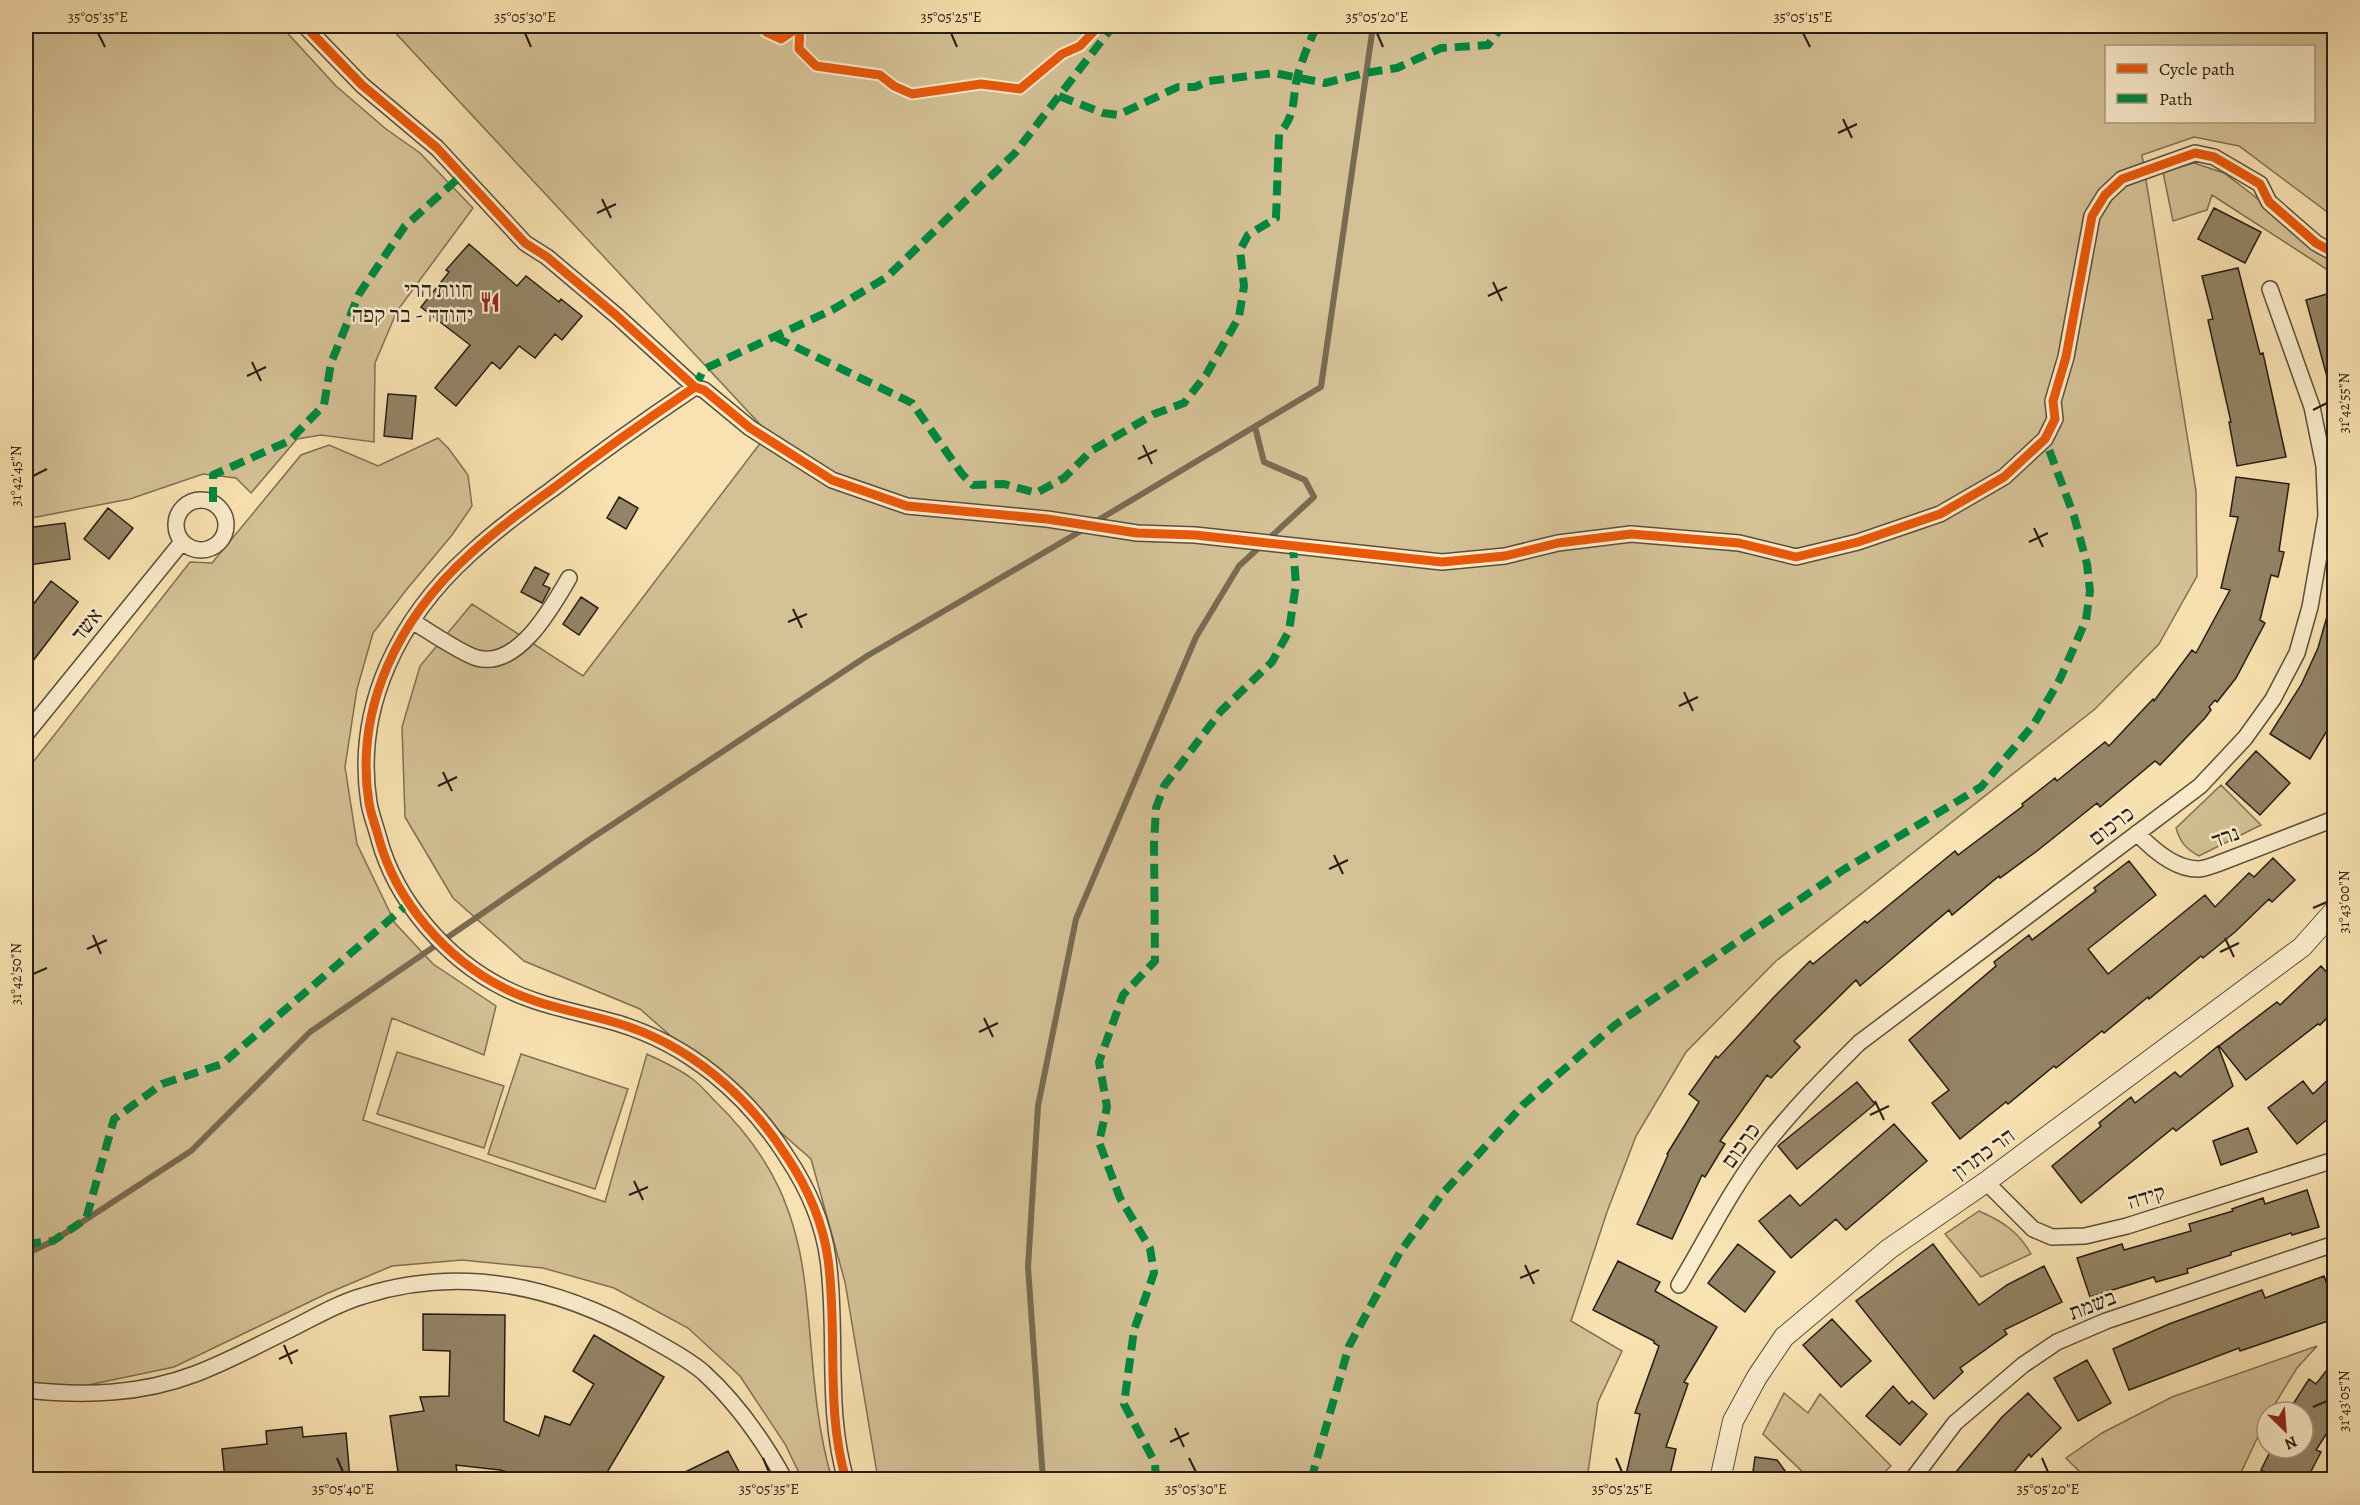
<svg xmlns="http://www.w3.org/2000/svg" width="2360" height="1505" font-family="Alegreya,'Frank Ruhl Libre',serif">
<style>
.green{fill:#d5c196;stroke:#7e7055;stroke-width:1.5;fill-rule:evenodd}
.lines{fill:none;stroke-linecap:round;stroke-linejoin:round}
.stream{stroke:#796b52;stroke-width:6}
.building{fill:#948466;stroke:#261e14;stroke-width:1.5}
.minor-casing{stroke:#5b4f3b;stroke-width:18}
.tertiary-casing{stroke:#5b4f3b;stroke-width:22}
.minor{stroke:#fbeccc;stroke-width:15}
.tertiary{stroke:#fbeccc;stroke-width:20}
.quiet{stroke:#00873e;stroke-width:8;stroke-dasharray:15 8;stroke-linecap:butt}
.cycleway-casing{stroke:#fbeccc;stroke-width:13}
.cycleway{stroke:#e8590c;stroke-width:9}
.ticks{fill:none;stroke:#261e14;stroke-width:2}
.labels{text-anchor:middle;stroke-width:5;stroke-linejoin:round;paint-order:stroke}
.poi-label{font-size:22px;fill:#261e14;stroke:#fbeccc;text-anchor:end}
.street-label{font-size:22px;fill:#261e14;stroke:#fbeccc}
.neatline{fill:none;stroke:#261e14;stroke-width:2}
.ticks-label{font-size:15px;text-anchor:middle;fill:#261e14}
</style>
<rect width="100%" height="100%" fill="#f9e2b1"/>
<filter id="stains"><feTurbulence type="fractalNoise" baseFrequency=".00333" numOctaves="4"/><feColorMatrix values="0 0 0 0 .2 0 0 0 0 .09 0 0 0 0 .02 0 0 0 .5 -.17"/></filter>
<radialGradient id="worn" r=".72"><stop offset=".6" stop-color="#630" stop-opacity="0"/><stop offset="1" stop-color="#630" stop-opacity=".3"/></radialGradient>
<path class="green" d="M26 26H281L336 86 386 129 420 153 473 208 397 311 375 363 374 442 321 435 297 439 251 493 236 478 203 474 130 499 26 519Z
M389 26H2334V217L2239 146 2194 137 2142 155 2196 491 2197 576 2159 644 2095 709 1776 961 1686 1052 1636 1136 1607 1212 1571 1321 1622 1351 1598 1402 1587 1479H878L845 1282 811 1159 640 1009 524 961 453 898 405 817 402 727 420 666 472 604 583 676 768 433ZM2106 46H2314V122H2106Z
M2194 163 2224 173 2253 195 2294 232 2334 257V274L2212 195 2207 210 2173 221 2163 172Z
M438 438 449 449 468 475 472 506 452 535 407 589 373 633 357 689 345 767 357 844 395 923 433 964 496 1006 484 1055 392 1018 363 1120 605 1202 647 1054C661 1061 678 1068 691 1078 700 1084 707 1093 714 1100 772 1156 798 1213 806 1294 813 1355 814 1420 832 1479H802L785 1444 740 1376 688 1328 614 1288 543 1268 462 1260 392 1266 326 1294 174 1367 74 1388 26 1382V771L190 562 212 563 301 455 329 445 378 466Z
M2221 785 2261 825 2199 856C2186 849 2180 842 2176 828Z
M397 1052 504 1086 484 1148 377 1114Z
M521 1054 628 1089 595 1189 488 1154Z
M1979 1211C2002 1221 2019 1232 2031 1254L1981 1277 1945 1234Z
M2317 1346 2297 1368 2270 1412H2267V1417L2238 1479H2087L2066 1458 2102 1433 2172 1397Z
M1784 1393 1808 1413 1820 1394 1891 1466 1877 1479H1810L1763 1434Z"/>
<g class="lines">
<path class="stream" d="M1095 522 1321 387 1373 26
M26 1254 53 1241 191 1151 310 1032 589 840 867 656 1086 528
M1043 1480 1028 1267 1038 1106 1076 919 1196 637 1239 566 1314 497 1305 480 1264 462 1255 427"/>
</g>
<path class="building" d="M2214 208 2261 232 2245 263 2198 239Z
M469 244 517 286 526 276 559 302 561 299 582 316 562 340 555 334 535 358 519 346 500 369 492 362 456 406 435 388 470 345 421 307 449 272 446 270Z
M2238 268 2260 354 2263 353 2286 457 2237 466 2229 422H2231L2208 320 2213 319 2202 276Z
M2334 292V383L2329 384 2306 300Z
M388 394 416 396 412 439 384 436Z
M2236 477 2289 484 2279 551 2284 552 2278 577 2271 575 2260 620 2265 623 2236 678 2217 702 2215 700 2209 707 2211 710 2205 718 2160 765 2155 761 2100 807 2097 803 2037 851 2000 878 1999 876 1952 915 1949 910 1860 986 1856 980 1794 1041 1800 1047 1771 1078 1767 1075 1720 1141 1725 1144 1705 1177 1702 1175 1672 1239 1637 1224 1668 1155 1667 1154 1699 1102 1689 1094 1716 1056 1718 1058 1774 997 1810 961 1813 964 1865 921 1867 923 1955 851 1958 855 2023 806 2022 804 2055 778 2057 781 2105 742 2109 746 2153 699 2154 701 2192 650 2196 653 2230 590 2221 588 2238 517 2230 516Z
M619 497 638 508 626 529 607 518Z
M108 508 133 528 109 559 84 539Z
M65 523 70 559 29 565 26 528Z
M535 567 549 574 543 585 550 588 542 603 521 592Z
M51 581 78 602 26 670V614Z
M581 597 598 608 579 635 563 624Z
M2330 606 2334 607V719L2310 759 2270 734 2301 685 2318 648Z
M2256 751 2290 783 2260 815 2226 784Z
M2273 858 2295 880 2272 902 2269 899 2235 932 2203 958 2201 956 2149 999 2148 997 2104 1033 2102 1031 2056 1068 2054 1066 2008 1104 2006 1102 1960 1139 1932 1103 1949 1090 1909 1040 1996 966 1994 962 2029 935 2032 940 2096 891 2094 888 2129 861 2156 895 2088 949 2108 974 2205 895 2215 907 2249 873 2254 877Z
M2321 966 2334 980V1011L2320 1025 2318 1024 2246 1080 2219 1046 2277 1002 2280 1005Z
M2218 1046 2233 1086 2176 1131 2173 1128 2081 1203 2052 1166 2101 1126 2099 1123 2131 1097 2135 1103 2175 1072 2180 1077Z
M2334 1074V1114L2297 1144 2268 1108 2303 1081 2313 1094Z
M1857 1082 1875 1104 1797 1169 1778 1146Z
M1894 1124 1927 1161 1846 1230 1836 1219 1791 1258 1759 1221 1790 1195 1800 1206Z
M2248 1128 2257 1152 2221 1165 2213 1141Z
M2307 1190 2319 1227 2292 1235 2291 1233 2231 1252V1255L2187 1269 2188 1273 2156 1282 2154 1277 2090 1297 2077 1258 2122 1244 2124 1250 2191 1231 2189 1224 2233 1211 2232 1209 2263 1198 2265 1204Z
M1738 1244 1775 1272 1745 1312 1708 1283Z
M1933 1244 1979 1305 2007 1285 2044 1266 2062 1302 2004 1330 2007 1334 1960 1368 1963 1372 1934 1399 1856 1301Z
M1618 1261 1660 1282 1655 1291 1717 1327 1684 1382 1688 1384 1666 1447 1676 1449 1669 1479H1625L1640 1414 1635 1413 1659 1346 1654 1343V1341L1593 1310Z
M2324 1276 2334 1304V1319L2240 1351 2239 1348 2129 1390 2113 1349 2169 1324 2262 1290 2265 1298Z
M423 1314 505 1315 504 1421 539 1436 545 1416 570 1425 594 1384 573 1371 594 1335 664 1377 603 1479H532L500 1470 456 1465 458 1479H399L390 1416 424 1411 420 1397 449 1396 450 1351 423 1350Z
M1832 1319 1871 1361 1841 1387 1803 1345Z
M2087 1360 2111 1403 2078 1421 2054 1378Z
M2334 1361V1422L2316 1450 2321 1452 2307 1479H2279L2261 1470 2272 1448H2303V1412H2288L2309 1379 2316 1384Z
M1893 1386 1909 1404 1912 1401 1927 1414 1900 1445 1866 1416Z
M2028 1393 2061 1428 2031 1457 2029 1454 2008 1479H1950L2002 1417Z
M302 1427 303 1437 346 1433 350 1479H225L222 1449 267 1444 266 1431Z
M728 1451 743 1479H671Z
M1755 1457 1777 1460 1791 1479H1752Z"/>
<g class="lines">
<g class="minor-casing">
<path id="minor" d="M305 26 362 85 437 148 525 243 547 257 617 316 695 387 704 390 750 428 832 480 907 506 1047 519 1137 533 1195 535 1442 562 1505 556 1558 543 1631 534 1739 543 1796 557 1858 542 1940 514 2004 477 2045 439 2055 419 2053 401 2066 357 2092 216 2105 195 2122 179 2195 153 2214 157 2260 184 2269 202 2316 243 2334 253
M695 387C646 420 598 454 551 490 523 510 495 531 470 554 399 618 354 707 369 803 371 815 376 827 379 839 396 901 446 959 504 988 539 1006 579 1012 617 1023 688 1044 747 1094 787 1157 807 1187 823 1223 828 1259 838 1332 825 1409 846 1480
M176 525a25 25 0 1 1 50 0a25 25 0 1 1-50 0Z
M412 621C427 630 462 654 477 658 518 669 552 607 569 578
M26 734 182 542
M2137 833C2152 849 2175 869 2198 869 2204 869 2211 866 2217 864L2334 819
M1986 1182 2033 1229 2052 1237 2085 1236 2127 1226 2334 1160
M1679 1285C1707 1238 1732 1187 1766 1144 1794 1108 1827 1075 1859 1043L2200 786 2245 738 2273 699 2297 653 2310 607 2326 516 2324 466 2312 407 2270 289
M26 1390C83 1396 140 1395 195 1374 227 1362 258 1345 289 1330 313 1318 338 1303 363 1296 463 1264 560 1287 649 1338 667 1348 688 1359 703 1372 737 1403 763 1440 785 1480
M1912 1480 1955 1423 2023 1365 2057 1342 2106 1321 2334 1244"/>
</g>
<g class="tertiary-casing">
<path id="tertiary" d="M1720 1480 1733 1421 1757 1377 1784 1337 1889 1249 1986 1182 2302 947 2334 911"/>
</g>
<use href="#minor" class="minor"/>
<use href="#tertiary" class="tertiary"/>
<path class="quiet" d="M1059 96 1103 113 1118 115 1178 87H1195L1209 81 1274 73 1325 83 1365 73 1397 68 1441 48 1488 45 1500 29 1519 26
M775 337 912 403 962 474 973 485 1004 484 1036 493 1064 478 1091 451 1154 414 1184 403 1206 375 1239 317 1244 286 1240 250 1248 235 1276 218 1279 134C1296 115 1292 101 1297 78 1302 60 1309 42 1317 26
M695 387 704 369 832 310 887 277 1015 153 1113 26
M213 502V475L289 441 324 405 331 363 359 294 405 226 462 175
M26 1244 53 1241 86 1219 114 1119 162 1084 222 1064 409 903
M1156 1480 1155 1463 1124 1404 1134 1330 1154 1273 1150 1248 1120 1198 1099 1142 1107 1107 1099 1062 1123 995 1155 961 1154 844 1156 808 1164 786 1221 711 1272 662 1289 631 1296 584 1293 547
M1311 1480 1349 1346 1400 1252 1443 1193 1524 1104 1615 1025 1843 870 1981 787 2034 724 2060 679 2086 620 2090 591 2087 564 2074 516 2045 439"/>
<g class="cycleway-casing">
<path id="cycleway" d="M305 26 362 85 437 148 525 243 547 257 617 316 695 387 704 390 750 428 832 480 907 506 1047 519 1137 533 1195 535 1442 562 1505 556 1558 543 1631 534 1739 543 1796 557 1858 542 1940 514 2004 477 2045 439 2055 419 2053 401 2066 357 2092 216 2105 195 2122 179 2195 153 2214 157 2260 184 2269 202 2316 243 2334 253
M766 26V32L781 39 800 26 799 49 816 66 880 75 894 86 912 94 981 84 1020 89 1062 54 1080 46 1099 26
M695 387C646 420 598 454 551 490 523 510 495 531 470 554 399 618 354 707 369 803 371 815 376 827 379 839 396 901 446 959 504 988 539 1006 579 1012 617 1023 688 1044 747 1094 787 1157 807 1187 823 1223 828 1259 838 1332 825 1409 846 1480"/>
</g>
<use href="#cycleway" class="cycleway"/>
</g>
<path class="ticks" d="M98 33 105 47M525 33 531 47M951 33 957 47M1377 33 1383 47M1803 33 1810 47M1843 119 1852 138M1838 133 1857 124M602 199 611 218M597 213 616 204M1493 282 1502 301M1488 296 1507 287M252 362 261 381M247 376 266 367M2313 410 2327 403M1143 445 1152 464M1138 459 1157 450M33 476 47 469M2034 528 2043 547M2029 542 2048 533M793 609 802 628M788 622 807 614M1684 692 1693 711M1679 706 1698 697M443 772 452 791M438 786 457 777M1334 855 1343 874M1329 869 1348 860M2313 908 2327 902M93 935 101 954M2225 938 2234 957M87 949 107 940M2220 952 2239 943M33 974 47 968M984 1018 993 1037M979 1032 998 1023M1875 1101 1884 1120M1870 1115 1889 1106M634 1181 643 1200M629 1195 648 1187M1525 1265 1534 1284M1520 1278 1539 1270M284 1345 292 1364M279 1359 298 1350M2313 1407 2327 1401M1175 1428 1184 1447M1170 1442 1189 1433M337 1458 343 1472M763 1458 769 1472M1189 1458 1196 1472M1616 1458 1622 1472M2042 1458 2048 1472"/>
<defs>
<g id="restaurant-bare" transform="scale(1.62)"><path d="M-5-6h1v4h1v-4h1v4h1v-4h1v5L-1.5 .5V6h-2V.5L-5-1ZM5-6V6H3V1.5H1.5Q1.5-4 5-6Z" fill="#8f2418" stroke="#fbeccc" stroke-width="2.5" paint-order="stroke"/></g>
</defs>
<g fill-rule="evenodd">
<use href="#restaurant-bare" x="490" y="302"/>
</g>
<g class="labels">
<g class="poi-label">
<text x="473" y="297">חוות הרי<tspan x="473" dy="25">יהודה - בר קפה</tspan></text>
</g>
<g class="street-label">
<text transform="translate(86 624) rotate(-51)" y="8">אשד</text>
<text transform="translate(2111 825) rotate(-37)" y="8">כרכום</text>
<text transform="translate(2225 836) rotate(-20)" y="8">נרד</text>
<text transform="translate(1740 1145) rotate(-54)" y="8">כרכום</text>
<text transform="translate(1983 1153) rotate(-36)" y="8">הר כתרון</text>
<text transform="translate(2146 1196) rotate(-17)" y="8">קידה</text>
<text transform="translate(2092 1304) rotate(-21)" y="8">בשמת</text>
</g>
</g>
<rect width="2360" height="1505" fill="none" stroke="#f9e2b1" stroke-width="66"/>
<rect x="2105" y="45" width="210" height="78" fill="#fbeccc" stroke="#a69a82" stroke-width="1.5"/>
<rect x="2117" y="64" width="30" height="9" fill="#e8590c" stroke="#a69a82" stroke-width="1.5"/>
<text x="2159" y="75" font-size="18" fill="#261e14">Cycle path</text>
<rect x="2117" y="94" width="30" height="9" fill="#00873e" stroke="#a69a82" stroke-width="1.5"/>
<text x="2159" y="105" font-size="18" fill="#261e14">Path</text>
<g transform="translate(2285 1430) rotate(155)"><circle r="28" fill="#fbeccc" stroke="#a69a82" stroke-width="1.5"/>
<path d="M0-4.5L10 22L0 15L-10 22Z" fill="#8f2418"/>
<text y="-9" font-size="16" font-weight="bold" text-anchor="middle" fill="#261e14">N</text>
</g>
<rect x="33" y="33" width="2294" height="1439" class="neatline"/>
<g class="ticks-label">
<text x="98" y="22">35°05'35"E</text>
<text x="525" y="22">35°05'30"E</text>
<text x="951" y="22">35°05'25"E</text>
<text x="1377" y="22">35°05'20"E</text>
<text x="1803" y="22">35°05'15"E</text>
<text transform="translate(2344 403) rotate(-90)" y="5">31°42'55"N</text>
<text transform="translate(16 476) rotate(-90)" y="5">31°42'45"N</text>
<text transform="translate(2344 902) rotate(-90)" y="5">31°43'00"N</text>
<text transform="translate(16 974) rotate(-90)" y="5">31°42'50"N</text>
<text transform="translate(2344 1401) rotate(-90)" y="5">31°43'05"N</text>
<text x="343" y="1494">35°05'40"E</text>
<text x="769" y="1494">35°05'35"E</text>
<text x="1196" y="1494">35°05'30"E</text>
<text x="1622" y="1494">35°05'25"E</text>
<text x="2048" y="1494">35°05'20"E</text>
</g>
<rect width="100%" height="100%" filter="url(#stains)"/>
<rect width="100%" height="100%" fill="url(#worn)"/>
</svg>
